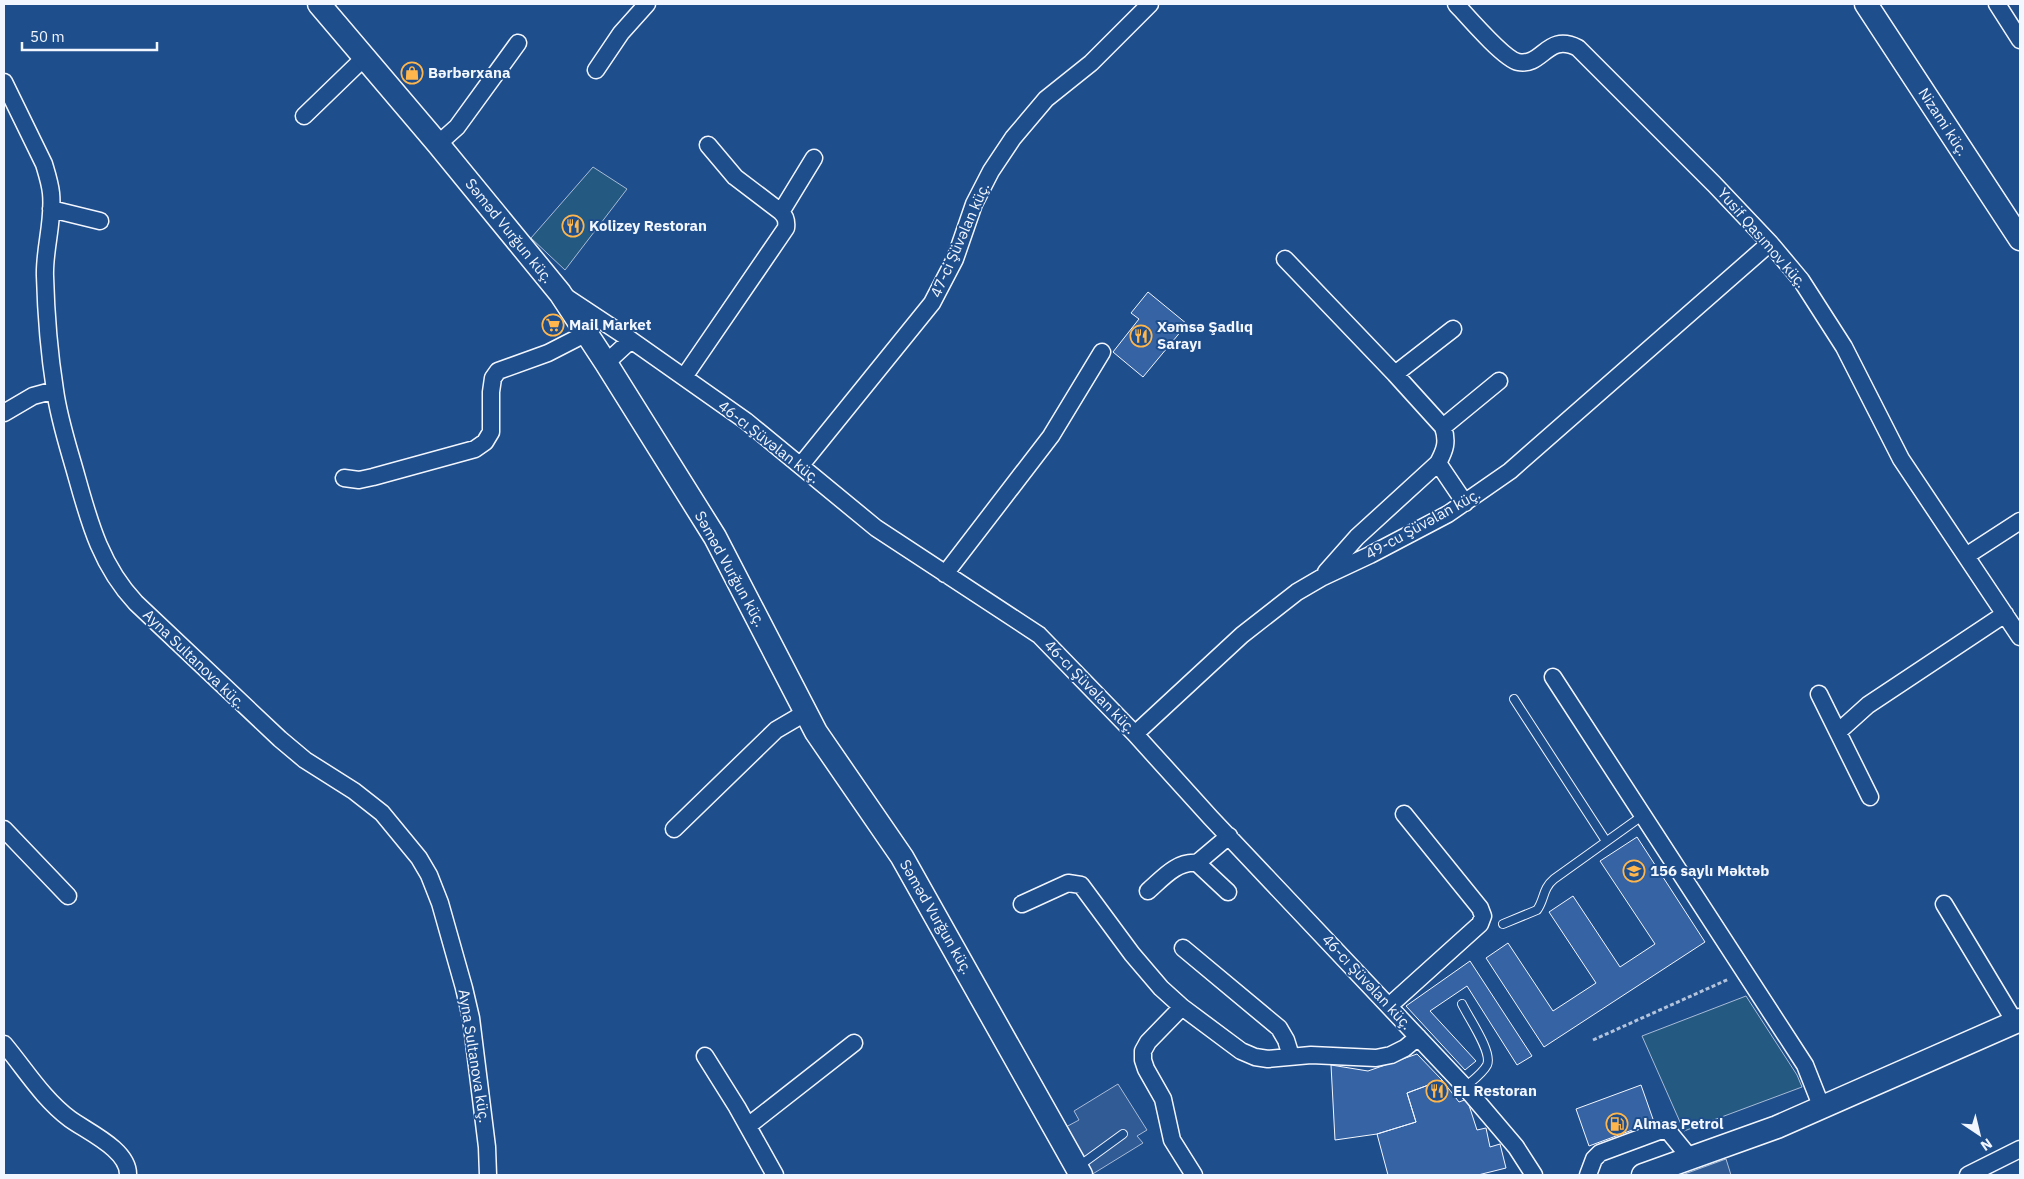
<svg xmlns="http://www.w3.org/2000/svg" width="2024" height="1179" font-family="'IBM Plex Sans',sans-serif">
<style>
.green{fill:#245a82;stroke:#a8bbd7}
.parking{fill:#305b95;stroke:#a8bbd7}
.building{fill:#3563a3;stroke:#f2f6ff}
.lines{fill:none;stroke-linecap:round;stroke-linejoin:round}
.lane-casing{stroke:#f2f6ff;stroke-width:10}
.street-casing{stroke:#f2f6ff;stroke-width:19}
.secondary-casing{stroke:#f2f6ff;stroke-width:25}
.path{stroke:#b3c4dc;stroke-width:3;stroke-dasharray:4 2.5;stroke-linecap:butt}
.lane{stroke:#1f4e8c;stroke-width:8}
.street{stroke:#1f4e8c;stroke-width:16}
.secondary{stroke:#1f4e8c;stroke-width:22}
.labels{text-anchor:middle;stroke-width:4;stroke-linejoin:round;paint-order:stroke}
.poi-label{font-size:15px;font-weight:bold;fill:#f2f6ff;stroke:#1f4e8c;text-anchor:start}
.street-label{font-size:15px;fill:#f2f6ff;stroke:#1f4e8c}
</style>
<rect width="100%" height="100%" fill="#1f4e8c"/>
<path class="green" d="M593 167 627 189 565 270 531 238Z
M1746 996 1797 1075 1802 1087 1684 1131 1642 1036Z"/>
<path class="parking" d="M1118 1084 1147 1130 1137 1136 1143 1143 1091 1175 1064 1128 1079 1120 1074 1111Z
M1726 1159 1731 1175H1682Z"/>
<path class="building" d="M1148 292 1187 324 1143 377 1113 352 1139 319 1131 313Z
M1637 837 1705 942 1544 1047 1486 958 1508 943 1553 1011 1596 983 1549 912 1573 896 1620 967 1655 944 1600 861Z
M1470 961 1532 1056 1517 1065 1467 986 1430 1011 1476 1061 1465 1070 1406 1006Z
M1417 1054 1442 1080 1407 1093 1416 1122 1377 1134 1335 1140 1331 1065 1368 1071Z
M1442 1080 1459 1102 1467 1099 1477 1130 1486 1128 1490 1147 1500 1144 1506 1168 1478 1175H1388L1377 1134 1416 1122 1407 1093Z
M1641 1085 1654 1122 1589 1146 1576 1109Z"/>
<g class="lines">
<g class="lane-casing">
<path id="lane" d="M1514 699 1606 841
M1503 924 1537 910C1545 899 1542 889 1554 879L1642 816
M1462 1004C1468 1017 1493 1052 1487 1065 1483 1073 1472 1081 1465 1087
M1079 1166 1123 1134"/>
</g>
<g class="street-casing">
<path id="street" d="M1456 4C1467 16 1504 59 1518 62 1543 67 1547 32 1578 48L1714 184 1770 243 1801 280 1844 347 1901 459 2020 637
M1997 4 2020 40
M596 70 621 33 647 4
M4 82 44 164C47 174 50 183 51 193 54 221 44 249 45 276 46 314 49 352 55 390 59 420 69 449 77 478 90 525 102 567 136 603L280 739 305 760 354 791 382 813 419 858 429 875 440 903 464 988 471 1018 487 1147 488 1175
M304 116 365 57
M438 144 457 127 518 43
M51 209 100 221
M781 212 814 158
M1285 259 1395 374 1443 427C1448 442 1445 450 1438 463L1357 537 1326 572
M566 297 631 340 746 421 876 528 1039 635 1135 734 1211 818 1465 1087 1516 1147 1534 1175
M606 363 631 340
M1395 374 1453 329
M684 377 786 228C787 221 786 217 781 212L735 177 708 145
M4 413 33 396 55 390
M1443 427 1499 381
M1438 463 1465 503
M801 465 932 303 955 259 974 204 991 171 1013 138 1046 99 1091 63 1150 4
M344 478 359 480 373 477 475 449 485 442 491 432V392L493 378 498 371 548 353 587 333
M1966 556 2020 521
M945 574 1051 436 1102 352
M1553 677 1805 1065 1822 1108
M1819 694 1870 797
M1838 732 1868 705 2005 614
M1135 734 1242 635 1297 592 1321 578 1370 555 1448 514 1510 471 1770 243
M4 829 68 896
M674 829 776 730 805 713
M1197 863 1228 892
M1148 891C1162 879 1176 861 1197 863L1229 836
M1022 904 1068 883 1081 885 1132 954 1161 988 1182 1007 1241 1051 1255 1057 1268 1059 1311 1055 1376 1058 1391 1055 1405 1048 1418 1037
M1944 904 2015 1022
M1183 948 1279 1028 1286 1040 1291 1056
M1389 1006 1480 924 1483 916 1480 908 1404 814
M1182 1007 1148 1042 1143 1051V1060L1146 1069 1163 1099 1172 1140 1194 1175
M4 1044C25 1069 43 1099 70 1119 88 1132 129 1150 128 1175
M705 1056 737 1107 775 1175
M748 1126 854 1043
M1588 1175 1594 1159 1600 1153 1662 1130 1669 1132 1691 1159
M1968 1175 2020 1149"/>
</g>
<g class="secondary-casing">
<path id="secondary" d="M319 4 438 144 560 293 606 363 715 537 816 732 902 857 1081 1175
M1866 4 2020 239
M1643 1175 1777 1127 2020 1020"/>
</g>
<path class="path" d="M1593 1040 1729 979"/>
<use href="#lane" class="lane"/>
<use href="#street" class="street"/>
<use href="#secondary" class="secondary"/>
</g>
<defs>
<g id="shop-ring" transform="scale(1.125)"><circle r="9.5" fill="#1f4e8c" stroke="#ffb74d" stroke-width="1.5"/><path d="M-5-2.5h2.3a2.7 3.5 0 0 1 5.4 0H5L5.5 6h-11ZM-1.5-2.5h3a1.5 2.3 0 0 0-3 0Z" fill="#ffb74d"/></g>
<g id="restaurant-ring" transform="scale(1.125)"><circle r="9.5" fill="#1f4e8c" stroke="#ffb74d" stroke-width="1.5"/><path d="M-5-6h1v4h1v-4h1v4h1v-4h1v5L-1.5 .5V6h-2V.5L-5-1ZM5-6V6H3V1.5H1.5Q1.5-4 5-6Z" fill="#ffb74d"/></g>
<g id="supermarket-ring" transform="scale(1.125)"><circle r="9.5" fill="#1f4e8c" stroke="#ffb74d" stroke-width="1.5"/><path d="M-6-5.5h2.5l.6 2H6L4.5 2H-2.5L-4.4-4H-6ZM-1.5 3.2a1.3 1.3 0 1 0 .1 0ZM3 3.2a1.3 1.3 0 1 0 .1 0Z" fill="#ffb74d"/></g>
<g id="school-ring" transform="scale(1.125)"><circle r="9.5" fill="#1f4e8c" stroke="#ffb74d" stroke-width="1.5"/><path d="M0-5L7-2L0 1L-7-2ZM-4 1L0 2.5L4 1V4Q0 6-4 4Z" fill="#ffb74d"/></g>
<g id="fuel-ring" transform="scale(1.125)"><circle r="9.5" fill="#1f4e8c" stroke="#ffb74d" stroke-width="1.5"/><path d="M-5.5-6h7V0h2V4h1.3V-2.5L3-4.5l.8-.8L6-3V5H2.5V1h-1V6h-7ZM-4.2-4.7v3.2H.2V-4.7Z" fill="#ffb74d"/></g>
</defs>
<g fill-rule="evenodd">
<use href="#shop-ring" x="412" y="73"/>
<use href="#restaurant-ring" x="573" y="226"/>
<use href="#supermarket-ring" x="553" y="325"/>
<use href="#restaurant-ring" x="1141" y="336"/>
<use href="#school-ring" x="1634" y="871"/>
<use href="#restaurant-ring" x="1437" y="1091"/>
<use href="#fuel-ring" x="1617" y="1124"/>
</g>
<g class="labels">
<g class="poi-label">
<text x="428" y="78">Bərbərxana</text>
<text x="589" y="231">Kolizey Restoran</text>
<text x="569" y="330">Mail Market</text>
<text x="1157" y="332">Xəmsə Şadlıq<tspan x="1157" dy="17">Sarayı</tspan></text>
<text x="1650" y="876">156 saylı Məktəb</text>
<text x="1453" y="1096">EL Restoran</text>
<text x="1633" y="1129">Almas Petrol</text>
</g>
<g class="street-label">
<text transform="translate(1943 122) rotate(57)" y="5">Nizami küç.</text>
<text transform="translate(509 231) rotate(51)" y="5">Səməd Vurğun küç.</text>
<text transform="translate(1762 238) rotate(49)" y="5">Yusif Qasımov küç.</text>
<text transform="translate(960 240) rotate(-66)" y="5">47-ci Şüvəlan küç.</text>
<text transform="translate(769 442) rotate(38)" y="5">46-cı Şüvəlan küç.</text>
<text transform="translate(1423 524) rotate(-29)" y="5">49-cu Şüvəlan küç.</text>
<text transform="translate(730 569) rotate(61)" y="5">Səməd Vurğun küç.</text>
<text transform="translate(194 659) rotate(44)" y="5">Ayna Sultanova küç.</text>
<text transform="translate(1090 687) rotate(46)" y="5">46-cı Şüvəlan küç.</text>
<text transform="translate(936 917) rotate(60)" y="5">Səməd Vurğun küç.</text>
<text transform="translate(1367 982) rotate(47)" y="5">46-cı Şüvəlan küç.</text>
<text transform="translate(474 1056) rotate(81)" y="5">Ayna Sultanova küç.</text>
</g>
</g>
<rect width="2024" height="1179" fill="none" stroke="#f2f6ff" stroke-width="10"/>
<g transform="translate(1979 1134) rotate(145)" stroke="#1f4e8c" stroke-width="4" paint-order="stroke">
<path d="M0-4L9 19L0 12L-9 19Z" fill="#f2f6ff"/>
<text y="-8" font-size="14" font-weight="bold" text-anchor="middle" fill="#f2f6ff">N</text>
</g>
<path d="M22 42v8h135v-8" fill="none" stroke="#f2f6ff" stroke-width="2.5"/>
<text x="30" y="42" font-size="15" fill="#f2f6ff" stroke="#1f4e8c" stroke-width="4" paint-order="stroke">50 m</text>
</svg>
